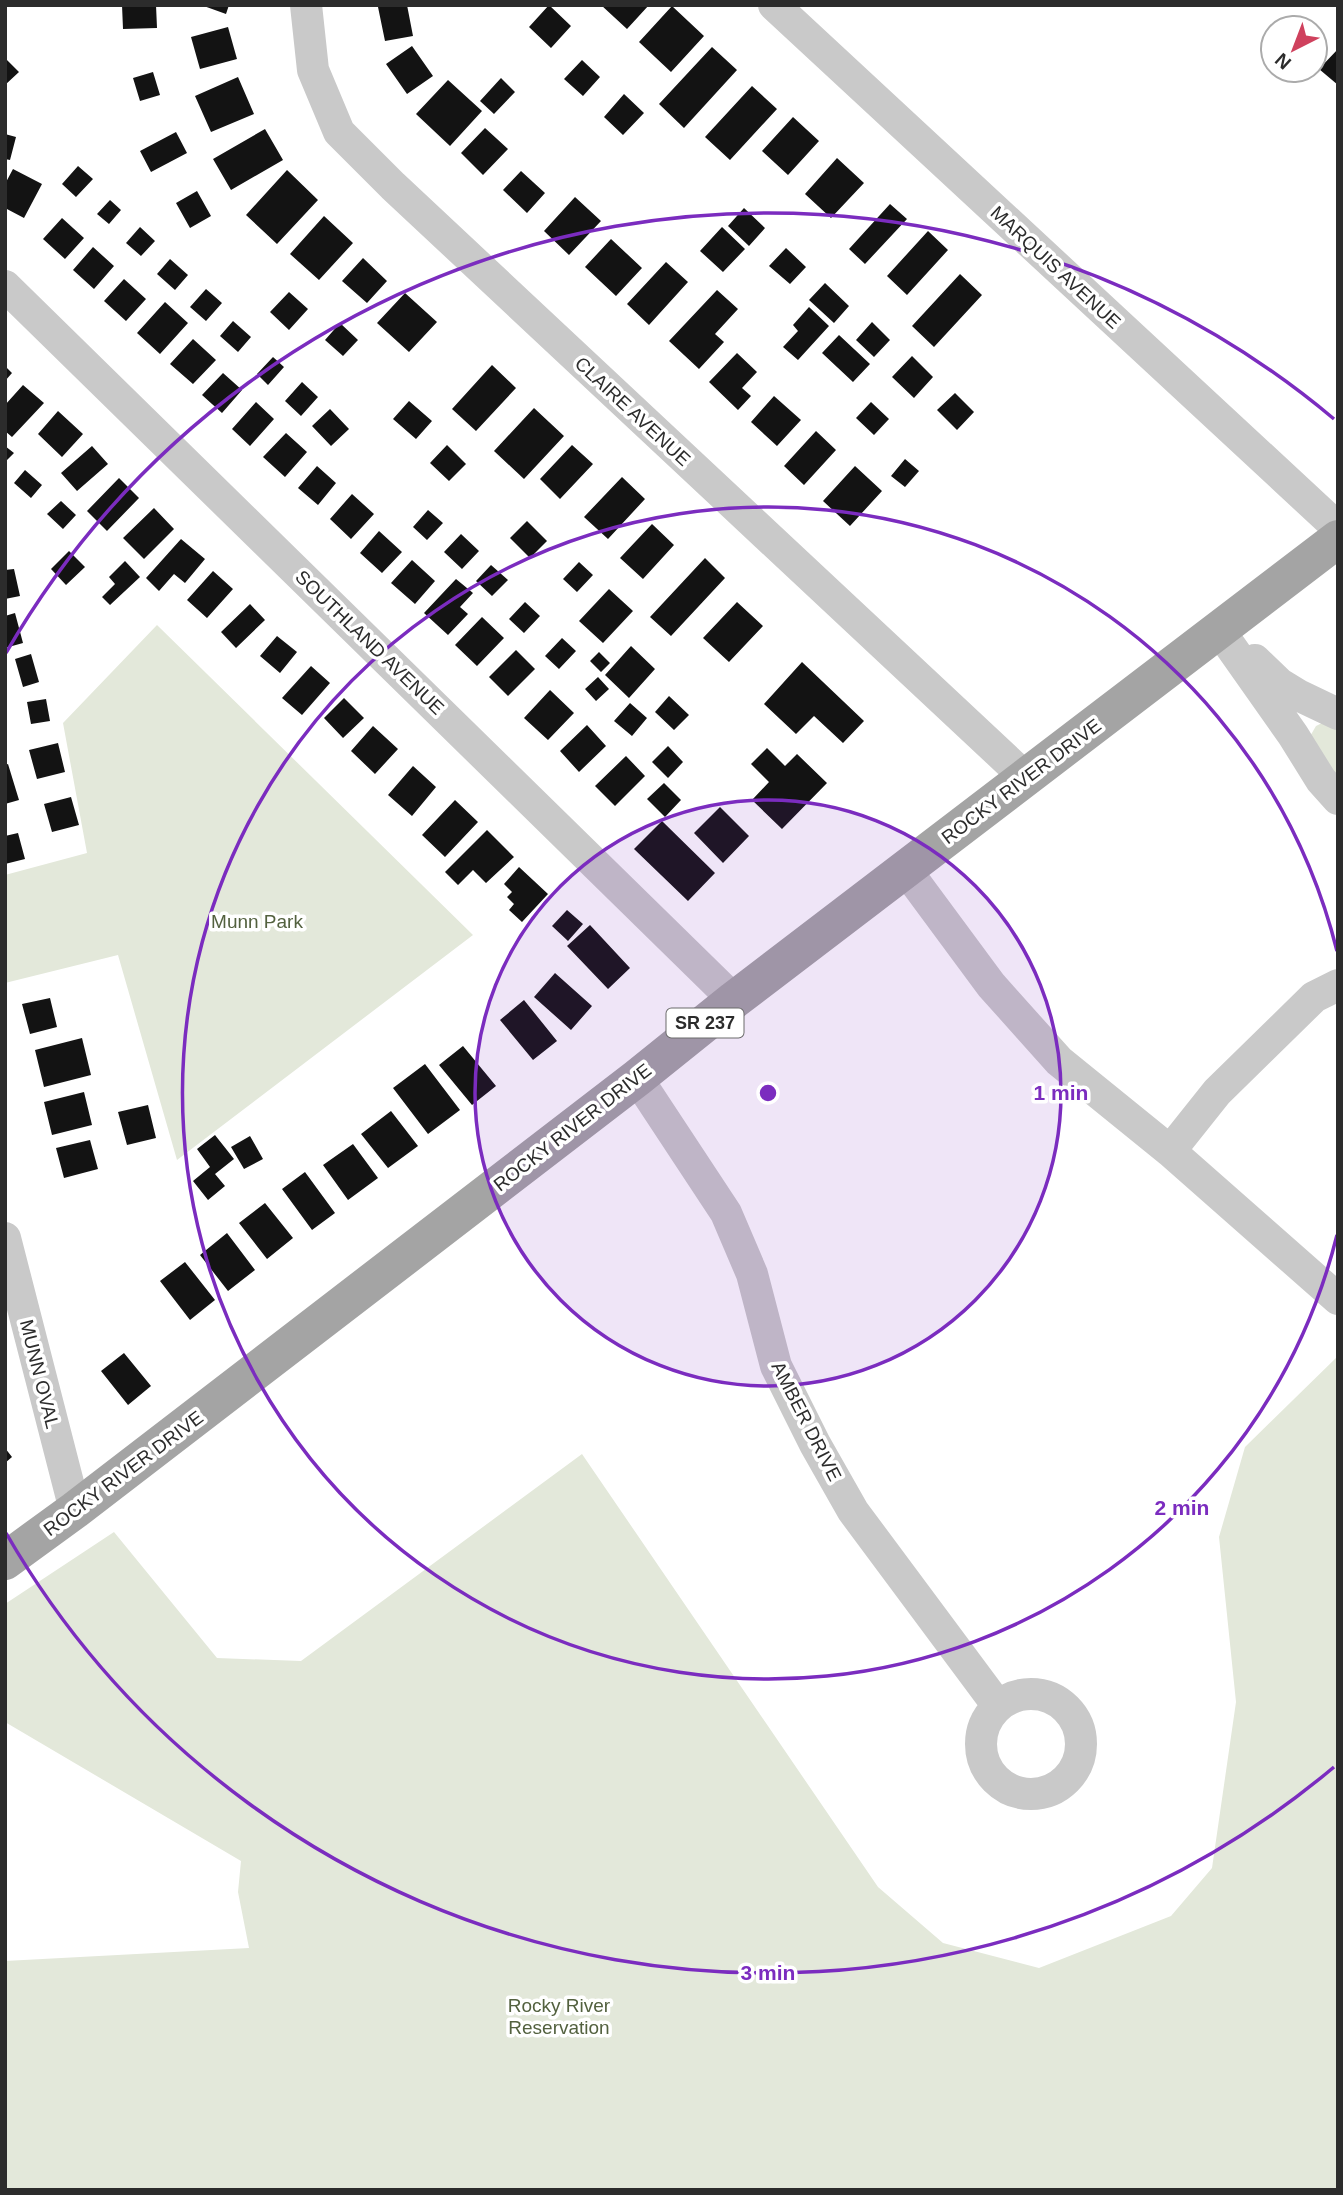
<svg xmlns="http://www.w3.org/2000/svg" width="1343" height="2195" font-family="Helvetica,sans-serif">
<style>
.green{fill:#e3e8da}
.building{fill:#131313}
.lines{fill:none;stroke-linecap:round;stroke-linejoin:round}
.minor{stroke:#c9c9c9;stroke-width:32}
.major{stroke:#a4a4a4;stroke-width:38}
.ring{fill:none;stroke:#7b2cbf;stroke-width:3.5}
.labels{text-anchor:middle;stroke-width:7;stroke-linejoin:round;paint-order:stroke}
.shield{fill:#fff;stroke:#6b6b6b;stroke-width:2}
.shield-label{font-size:18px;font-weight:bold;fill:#2c2c2c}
.street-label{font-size:19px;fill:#2c2c2c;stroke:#fff}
.park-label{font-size:19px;fill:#53613f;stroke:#fff}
.centre{fill:#7b2cbf;stroke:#fff;stroke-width:3.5}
.ring-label{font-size:21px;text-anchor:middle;font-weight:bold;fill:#7b2cbf;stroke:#fff;stroke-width:7;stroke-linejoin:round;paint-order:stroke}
</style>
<rect width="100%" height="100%" fill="#fff"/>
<path class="green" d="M157 625 473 935 177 1160 118 955 5 983V875L87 853 63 723Z
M1322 723 1338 729V785L1309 738 1316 726Z
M1338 1356V2190H5V1961L249 1948 238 1892 241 1861 5 1722V1604L114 1532 217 1658 301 1661 582 1454 878 1887 943 1943 1039 1968 1171 1916 1212 1868 1236 1702 1219 1537 1245 1447Z"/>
<path class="building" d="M122 5H156L157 28 123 29Z
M201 5H229L226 14Z
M388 5H407L413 36 385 41 378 7Z
M549 5 571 26 551 48 529 27Z
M601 5H649L627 29Z
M672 6 704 36 671 72 639 42Z
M228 27 237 59 200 69 191 37Z
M412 46 433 76 407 94 386 64Z
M712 47 737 70 684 128 659 104Z
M1338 49V85L1319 69Z
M5 58 19 72 5 85Z
M582 60 600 77 583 96 564 79Z
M153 72 160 95 140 101 133 78Z
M238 77 254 114 211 132 195 96Z
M501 78 515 92 494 114 480 101Z
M448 80 482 111 450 146 416 114Z
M752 86 777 109 730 160 705 137Z
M624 94 644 113 623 135 604 117Z
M793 117 819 141 788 175 762 151Z
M485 128 508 149 483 175 461 153Z
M265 129 283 160 231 190 213 159Z
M176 132 187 153 151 172 140 151Z
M5 134 16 137 10 160 5 159Z
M837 158 864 183 831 218 805 194Z
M78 166 93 179 76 197 62 184Z
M13 169 42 184 24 218 5 208V184Z
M287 170 318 200 277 244 246 215Z
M521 171 545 193 527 213 503 190Z
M197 191 211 216 190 228 176 203Z
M575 197 601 221 569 255 544 231Z
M110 200 121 210 109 224 97 214Z
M890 204 907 219 865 264 849 249Z
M744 208 765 228 749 246 728 226Z
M324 216 353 243 319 280 290 254Z
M62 218 84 238 65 259 43 239Z
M140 227 155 241 141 256 126 243Z
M722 227 745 249 723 272 700 251Z
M928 231 948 250 907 295 887 276Z
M611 239 642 268 616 296 585 267Z
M93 247 114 266 94 289 73 270Z
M786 248 806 267 790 284 769 266Z
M363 258 387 281 367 303 342 281Z
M170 259 188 275 175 290 157 274Z
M666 262 688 282 649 325 627 304Z
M960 274 982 295 934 347 912 326Z
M124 279 146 299 126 321 104 301Z
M825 283 849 306 834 323 809 300Z
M206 289 222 303 206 321 190 307Z
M717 290 738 309 715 334 724 342 699 369 669 341Z
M289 292 308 309 289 330 270 312Z
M405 293 437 322 409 352 377 323Z
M165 302 188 323 160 354 137 333Z
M809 307 829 326 798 360 783 347 798 331 793 325Z
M233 321 251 337 238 352 220 336Z
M872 322 890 340 874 357 856 340Z
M340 323 358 340 343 356 325 340Z
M839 335 870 364 853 382 822 353Z
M193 339 216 360 193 384 170 364Z
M737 353 757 372 742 388 751 396 738 410 709 382Z
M912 356 933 377 914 398 892 377Z
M273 357 284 367 268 385 257 374Z
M492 365 516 388 476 431 452 409Z
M5 366 12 373 5 381Z
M223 373 242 390 222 413 202 395Z
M302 382 318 397 301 416 285 401Z
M23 385 44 403 12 437 5 431V405Z
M955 393 974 412 957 430 937 410Z
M774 396 801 420 777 446 751 422Z
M409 401 432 421 416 439 393 419Z
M256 402 274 419 250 446 232 429Z
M871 402 889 419 874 435 856 418Z
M534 408 564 436 524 479 494 451Z
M330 409 349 429 331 446 312 426Z
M58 411 83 434 62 457 38 434Z
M816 431 836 450 804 485 784 466Z
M286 433 307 452 285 477 263 457Z
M447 445 466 464 449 481 430 463Z
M572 445 593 464 560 499 540 479Z
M5 446 14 453 5 462Z
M92 446 108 464 77 491 61 473Z
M905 459 919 471 905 487 891 476Z
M317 466 336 483 318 505 298 488Z
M855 466 882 491 850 526 823 501Z
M25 470 42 485 31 498 14 483Z
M622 477 645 499 608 539 584 517Z
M119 478 139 498 107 531 87 511Z
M352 494 374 514 351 539 330 519Z
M61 501 76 515 63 529 47 514Z
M154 508 174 529 144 559 123 538Z
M428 510 443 523 427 540 413 527Z
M527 521 547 541 530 558 510 538Z
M652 524 674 545 643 579 620 558Z
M379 531 402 552 382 573 360 553Z
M461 534 479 551 462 569 444 552Z
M181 539 205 559 185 583 174 574 159 591 146 578Z
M69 551 85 567 66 585 51 569Z
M705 558 725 578 671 636 650 617Z
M412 560 435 581 415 604 391 583Z
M125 561 140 577 110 605 102 597 115 584 109 577Z
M579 562 593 575 577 592 563 579Z
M491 565 508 580 492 596 476 581Z
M14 569 20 596 5 599V570Z
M213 571 233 589 207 618 187 600Z
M456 579 473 593 460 607 468 614 448 635 424 613Z
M609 589 633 611 603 643 579 621Z
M525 602 540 616 524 633 509 619Z
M737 602 763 626 729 662 703 638Z
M250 604 265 620 236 648 221 632Z
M15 613 23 643 5 648V616Z
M482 617 504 638 477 666 455 645Z
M277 636 297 652 280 673 260 656Z
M562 638 576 651 559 669 545 656Z
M631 646 655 669 629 698 605 675Z
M516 650 535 669 508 696 489 677Z
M599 652 610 663 601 672 590 661Z
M31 654 39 682 23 687 15 659Z
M802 662 864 721 843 743 814 716 796 734 764 704Z
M311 666 330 683 302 715 282 698Z
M598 677 609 689 596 701 585 689Z
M550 690 574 713 548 740 524 718Z
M669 696 689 715 674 730 655 712Z
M344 698 364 718 343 738 324 718Z
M46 699 50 721 31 724 27 702Z
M630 703 647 718 632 736 614 721Z
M587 725 606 746 579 772 560 751Z
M373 726 398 749 375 774 351 751Z
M58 743 65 772 37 779 29 750Z
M668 746 683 762 668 778 652 762Z
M767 748 785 766 797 754 827 783 782 829 752 800 769 782 751 764Z
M626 756 645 776 615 806 595 786Z
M8 764 19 800 5 804V765Z
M413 766 436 787 412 816 388 795Z
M664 783 681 800 665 817 647 799Z
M71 797 79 825 52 832 44 804Z
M455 800 478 822 445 857 422 835Z
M720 807 749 836 723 863 694 833Z
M662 821 715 873 688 901 634 849Z
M487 830 514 857 486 883 473 870 458 885 445 872Z
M18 833 25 859 5 864V836Z
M519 867 548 894 522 922 509 910 514 904 507 897 512 892 504 884Z
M567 910 583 924 568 941 552 926Z
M590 925 630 968 608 989 567 946Z
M555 973 592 1006 571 1030 534 997Z
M50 998 57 1027 30 1034 22 1004Z
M524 1000 557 1041 533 1060 500 1020Z
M82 1038 91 1075 44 1087 35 1050Z
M463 1046 496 1086 472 1105 439 1065Z
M425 1064 460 1110 428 1134 393 1088Z
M84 1092 92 1125 52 1135 44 1102Z
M148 1105 156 1138 127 1145 118 1112Z
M391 1111 418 1146 388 1168 361 1134Z
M215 1135 234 1159 215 1174 225 1186 208 1200 193 1181 210 1167 197 1149Z
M250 1136 263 1159 244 1169 231 1147Z
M90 1140 98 1169 64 1178 56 1148Z
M353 1144 378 1178 348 1200 323 1165Z
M305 1172 335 1213 312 1230 282 1189Z
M265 1203 293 1238 267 1259 239 1223Z
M227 1233 255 1270 228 1291 200 1255Z
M185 1262 215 1300 190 1320 160 1281Z
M124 1353 151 1386 128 1405 101 1371Z
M5 1448 12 1457 5 1463Z"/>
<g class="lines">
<path class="minor" d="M306 5 313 70 339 132 393 186 1026 778
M774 5 1338 528
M5 286 734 1000
M1219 630 1293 735 1321 780 1338 799
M1255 660 1280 684 1298 695 1338 714
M906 870 991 985 1059 1061 1170 1151 1338 1299
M637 1078 726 1213 752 1274 776 1366 815 1444 853 1511 998 1706
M1170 1151 1217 1092 1314 997 1338 985
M5 1238 75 1510
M981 1744a50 50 0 1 1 100 0a50 50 0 1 1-100 0Z"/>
<path class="major" d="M5 1561 75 1510 637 1078 734 1000 1338 539"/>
</g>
<circle cx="768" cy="1093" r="293" fill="#7b2cbf" fill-opacity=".12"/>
<g class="ring">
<circle cx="768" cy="1093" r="293"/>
<path d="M1337 1235A586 586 0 1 1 1337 951"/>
<path d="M1334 1767A880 880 0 0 1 6 1533M6 653A880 880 0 0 1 1334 419"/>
</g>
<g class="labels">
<rect class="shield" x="666.5" y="1008.5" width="77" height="29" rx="5"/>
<g class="shield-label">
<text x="705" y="1029">SR 237</text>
</g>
<g class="street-label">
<text transform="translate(1056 267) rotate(43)" y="7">MARQUIS AVENUE</text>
<text transform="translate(633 411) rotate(43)" y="7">CLAIRE AVENUE</text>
<text transform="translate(370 642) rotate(44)" y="7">SOUTHLAND AVENUE</text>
<text transform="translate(1021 781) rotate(-37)" y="7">ROCKY RIVER DRIVE</text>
<text transform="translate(572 1127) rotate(-38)" y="7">ROCKY RIVER DRIVE</text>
<text transform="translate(40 1374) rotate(76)" y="7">MUNN OVAL</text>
<text transform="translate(807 1421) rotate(63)" y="7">AMBER DRIVE</text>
<text transform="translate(123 1473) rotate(-37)" y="7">ROCKY RIVER DRIVE</text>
</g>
<g class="park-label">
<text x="257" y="928">Munn Park</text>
<text x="559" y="2012">Rocky River<tspan x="559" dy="22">Reservation</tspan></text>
</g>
</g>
<circle cx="768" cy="1093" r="10" class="centre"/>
<g class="ring-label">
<text x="1061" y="1100">1 min</text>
<text x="1182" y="1515">2 min</text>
<text x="768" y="1980">3 min</text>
</g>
<rect width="1343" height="2195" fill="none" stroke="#2c2c2c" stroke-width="14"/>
<g transform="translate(1294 49) rotate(222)"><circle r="33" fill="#ffffff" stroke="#ababab" stroke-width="2"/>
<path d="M0-5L12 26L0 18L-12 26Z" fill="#cf415d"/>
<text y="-10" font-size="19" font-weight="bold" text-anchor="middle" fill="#2c2c2c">N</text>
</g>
</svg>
